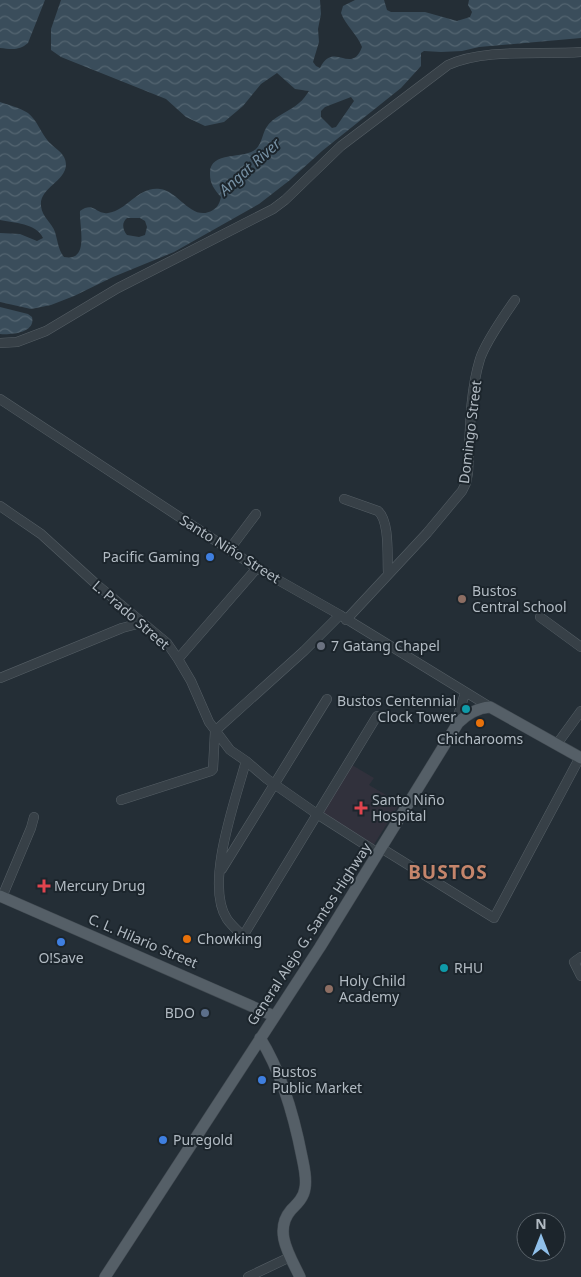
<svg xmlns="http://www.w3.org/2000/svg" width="581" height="1277" font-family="'Noto Sans',sans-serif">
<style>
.medical{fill:#31313c}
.water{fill:url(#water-waves);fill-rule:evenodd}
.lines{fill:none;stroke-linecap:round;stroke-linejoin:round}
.minor-casing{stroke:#555e65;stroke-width:10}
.major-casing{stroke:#404950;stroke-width:12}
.minor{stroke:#374047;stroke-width:9}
.major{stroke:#555f67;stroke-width:11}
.shop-dot{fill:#3f7fe0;stroke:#1c252c;stroke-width:2}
.education-dot{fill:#8d6e63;stroke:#1c252c;stroke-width:2}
.worship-dot{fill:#6b7280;stroke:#1c252c;stroke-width:2}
.culture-dot{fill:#0f9aa8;stroke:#1c252c;stroke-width:2}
.food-dot{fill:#e8710a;stroke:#1c252c;stroke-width:2}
.health-dot{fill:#e0444e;stroke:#1c252c;stroke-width:2}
.service-dot{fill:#5c6f8a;stroke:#1c252c;stroke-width:2}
.labels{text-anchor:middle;stroke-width:4;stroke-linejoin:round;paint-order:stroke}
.street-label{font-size:14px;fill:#b2bbc3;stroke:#1c252c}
.poi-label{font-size:14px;fill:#b2bbc3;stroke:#1c252c;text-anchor:start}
.water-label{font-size:15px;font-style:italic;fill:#7690a3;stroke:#1c252c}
.district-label{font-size:19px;font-weight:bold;letter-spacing:1px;fill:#c5856b;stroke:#1c252c}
</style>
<defs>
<pattern id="water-waves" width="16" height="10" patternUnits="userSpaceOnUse" patternTransform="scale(1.25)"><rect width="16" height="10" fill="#3a4d5b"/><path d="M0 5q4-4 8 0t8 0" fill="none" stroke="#546571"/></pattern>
</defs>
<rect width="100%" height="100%" fill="#242e36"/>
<path class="medical" d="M352 765 374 778 369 785 400 803 373 846 321 813Z"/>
<path class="water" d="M0 0H45L28 43C19 51 11 49 0 48Z
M61 0H320L321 14 318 29 319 42 313 62 316 66 320 68C334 40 351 76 362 47 357 34 346 26 341 13L343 6 355 0H384L387 10 391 12H425L457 21 470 17 472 12 468 5 469 0H581V38L479 47 462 51 441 52 424 51 421 53V66L401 88 322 151 290 180 259 204 174 252 113 277 74 296 51 305 31 309 0 302V233L20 234 37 241 43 238C36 223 14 223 0 220V102C9 105 20 108 28 113 37 120 41 133 48 141 55 149 66 153 66 165 65 182 39 188 41 206 42 217 52 223 55 232 58 242 58 249 64 257 90 262 79 227 80 211 94 201 96 215 108 213 128 210 138 186 160 189 179 191 192 223 213 210 218 207 220 202 221 197 214 189 210 184 210 174 209 150 244 160 256 149 262 143 262 135 266 128 273 116 289 112 299 103 303 100 306 95 309 91L295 89 277 73 261 84 243 106 224 122 205 126 186 117 166 99 61 57 51 50V29ZM351 97 354 101 336 127 332 128 321 117V111L325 107ZM127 218H140L145 221 147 227 145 235 139 237 127 235C123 230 121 223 127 218Z
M0 307 28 314 32 317C36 333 11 335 0 334Z"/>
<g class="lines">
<g class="minor-casing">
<path id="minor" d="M0 343 17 342 46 331 118 288 273 209 285 200 341 146 448 65C485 48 540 55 581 52
M0 399 257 568 340 615 490 707
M344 499 378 511C390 521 387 557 388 573
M0 506 41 534 96 584 167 643 178 659 191 681 209 722 230 750 246 761 267 779 317 814 378 853
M229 550 256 514
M540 617 581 647
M346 620 427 533 462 491 466 483 468 473C470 436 469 395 480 359 486 341 504 316 515 300
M178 659 257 568
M0 678 122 628 141 623
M455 726 465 693
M557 744 581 711
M246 761C236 799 204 884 227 919 231 925 238 931 243 936L377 716
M121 800 211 771 213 769 215 731 304 651 340 615
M381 848 494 918 580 757
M222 869 327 699
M2 897 31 828 34 817
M581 957 574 962 581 976
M248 1277 290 1257"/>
</g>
<g class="major-casing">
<path id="major" d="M0 896 274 1016
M260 1038C282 1073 294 1116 302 1157 304 1167 307 1178 305 1188 304 1197 298 1203 291 1210 273 1231 290 1256 300 1277
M105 1277 320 947 458 723C467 714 477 708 490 707L581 758"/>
</g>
<use href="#minor" class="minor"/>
<use href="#major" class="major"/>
</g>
<g class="shop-dot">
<circle cx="210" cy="557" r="5"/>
<circle cx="61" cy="942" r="5"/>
<circle cx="262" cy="1080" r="5"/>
<circle cx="163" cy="1140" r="5"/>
</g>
<g class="education-dot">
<circle cx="462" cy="599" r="5"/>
<circle cx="329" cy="989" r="5"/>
</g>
<circle class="worship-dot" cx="321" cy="646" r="5"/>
<g class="culture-dot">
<circle cx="466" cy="709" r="5"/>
<circle cx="444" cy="968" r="5"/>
</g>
<g class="food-dot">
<circle cx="480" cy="723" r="5"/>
<circle cx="187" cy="939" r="5"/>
</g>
<g class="health-dot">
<path d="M358.5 800.5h5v5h5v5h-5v5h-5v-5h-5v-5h5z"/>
<path d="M41.5 878.5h5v5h5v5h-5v5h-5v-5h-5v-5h5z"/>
</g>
<circle class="service-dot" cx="205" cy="1013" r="5"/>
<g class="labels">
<g class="street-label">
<text transform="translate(470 432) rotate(-83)" y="5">Domingo Street</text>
<text transform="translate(230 549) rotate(32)" y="5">Santo Niño Street</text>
<text transform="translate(131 615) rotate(41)" y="5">L. Prado Street</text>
<text transform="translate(309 934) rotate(-57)" y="5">General Alejo G. Santos Highway</text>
<text transform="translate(143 941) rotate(23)" y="5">C. L. Hilario Street</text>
</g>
<g class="poi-label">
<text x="200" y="562" text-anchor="end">Pacific Gaming</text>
<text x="472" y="596">Bustos<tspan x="472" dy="16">Central School</tspan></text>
<text x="331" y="651">7 Gatang Chapel</text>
<text x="456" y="706" text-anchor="end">Bustos Centennial<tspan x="456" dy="16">Clock Tower</tspan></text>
<text x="480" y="744" text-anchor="middle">Chicharooms</text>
<text x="372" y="805">Santo Niño<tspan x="372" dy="16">Hospital</tspan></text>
<text x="54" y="891">Mercury Drug</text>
<text x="197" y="944">Chowking</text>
<text x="61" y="963" text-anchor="middle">O!Save</text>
<text x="454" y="973">RHU</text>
<text x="339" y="986">Holy Child<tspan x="339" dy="16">Academy</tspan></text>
<text x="195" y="1018" text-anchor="end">BDO</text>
<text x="272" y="1077">Bustos<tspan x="272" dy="16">Public Market</tspan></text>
<text x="173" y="1145">Puregold</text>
</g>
<g class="water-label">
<text transform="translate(250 167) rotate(-42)" y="5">Angat River</text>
</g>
<g class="district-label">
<text x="448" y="879">BUSTOS</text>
</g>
</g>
<g transform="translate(541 1237)"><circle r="24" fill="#1c252c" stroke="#586168"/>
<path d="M0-4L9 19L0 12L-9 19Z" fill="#90c0ea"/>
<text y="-8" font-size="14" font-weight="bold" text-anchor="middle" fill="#b2bbc3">N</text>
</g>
</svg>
